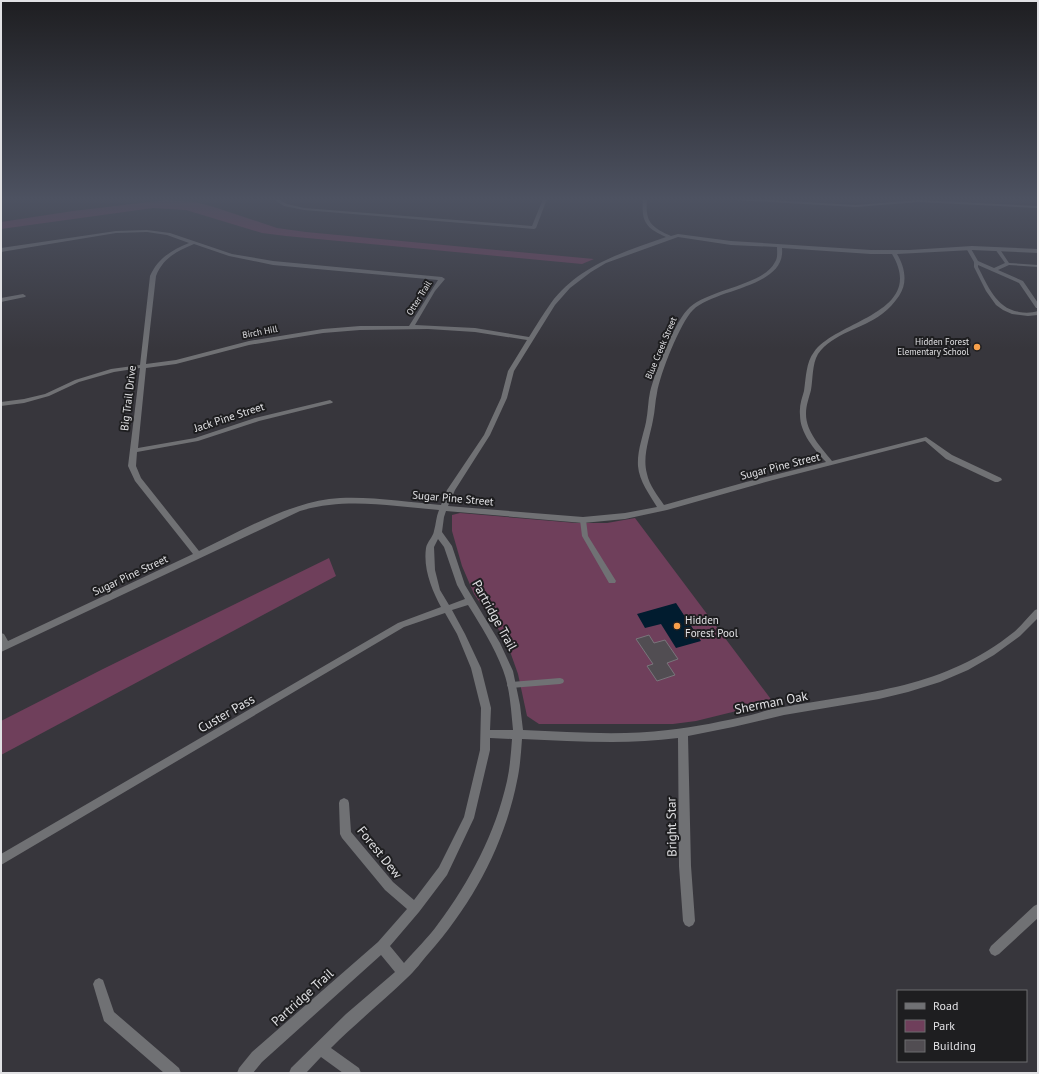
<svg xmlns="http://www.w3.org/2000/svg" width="1039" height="1074" font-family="'PT Sans',sans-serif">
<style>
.green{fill:#6f3f5b}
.water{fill:#011c2f}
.building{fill:#514d52;stroke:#79757b}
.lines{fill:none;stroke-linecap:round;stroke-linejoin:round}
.lane{fill:#707174;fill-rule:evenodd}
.street{fill:#707174;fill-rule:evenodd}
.poi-dot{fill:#f8a04b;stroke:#1e1e20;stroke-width:1.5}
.labels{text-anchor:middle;stroke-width:4;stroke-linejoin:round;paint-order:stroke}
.far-street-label{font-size:9px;fill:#e1e1e4;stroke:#1e1e20}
.far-poi-label{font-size:9px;fill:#e1e1e4;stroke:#1e1e20;text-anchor:end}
.street-label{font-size:11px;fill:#e1e1e4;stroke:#1e1e20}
.poi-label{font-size:11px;fill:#e1e1e4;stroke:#1e1e20;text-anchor:start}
.near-street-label{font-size:13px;fill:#e1e1e4;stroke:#1e1e20}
</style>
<rect width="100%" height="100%" fill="#37363c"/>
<path class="green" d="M166 200 195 202 214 207 277 228 306 232 594 259 582 264 286 236 262 233 186 210 153 208 1 229V222L73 211Z
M460 513 576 523H607L635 518 773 702 696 721 673 724H539L527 716 518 674 506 640 474 594 462 566 452 531V515Z
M329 558 336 576 1 755V721L103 669Z"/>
<path class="water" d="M676 603 701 641 676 648 661 624 645 628 637 614Z"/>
<path class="building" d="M649 635 654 643 665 640 678 659 667 663 675 675 657 681 647 666 653 664 636 639Z"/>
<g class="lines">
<path class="lane" d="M966 247H970L978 261 994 268 1005 263 995 249 997 248H999L1009 263 1038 265V267L1009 265 998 270 1023 281 1038 303V308H1036L1019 283 978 265V267C988 286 996 308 1019 312 1025 313 1032 313 1038 311V315L1028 316 1012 314 1003 310 996 305 986 291 974 267V262L966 248Z
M581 518H585L586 520 588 536 616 581 615 583H609L582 536 580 520Z
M560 678 563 679 564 681 563 683 560 684 511 688 508 687 507 685 508 683 511 682Z"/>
<path class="street" d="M273 199H278L287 204 304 208 532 226 543 199H547L536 228 534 229 304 210 284 206Z
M643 199H647C645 222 651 227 671 236L678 234 731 241 871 250H909L972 246 1038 249V253L972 250 897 254C905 267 908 283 899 296 894 303 889 309 882 314 862 329 833 333 818 354 812 364 813 379 811 390 809 398 806 405 806 414 806 432 821 447 832 461L926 437 952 455 1001 478 1002 480 998 482H995L946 459 925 441 773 480 667 510 625 519 583 523 446 511 444 517 442 532 452 546 465 585 500 643 513 671 520 705 523 730C571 732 620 736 668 730 696 727 724 721 751 715 762 712 773 708 784 707 868 692 944 688 1014 632 1022 625 1028 617 1035 610L1038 609V618L1020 636 994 655 968 670 940 682 908 692 879 699 784 715 733 727 688 736 691 866 695 921 693 925 689 927 685 925 683 921 679 866 678 738C626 745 574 741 522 739 521 753 520 768 517 781 504 846 472 904 429 953 422 961 415 971 407 978 382 1002 355 1024 331 1048L359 1068 361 1073H343L321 1057 306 1073H289L291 1068 346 1014 395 972 381 955 262 1062 253 1073H237L239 1068 252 1052 378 942 407 909 385 890 342 838 340 834 339 803 340 800 344 798 348 800 349 803 351 832 393 882 414 900 439 867 464 817 480 750 481 708 471 668 457 634 445 613 404 627 1 865V854L398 623 441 607C432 590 423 569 426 548 427 542 433 537 434 531 436 524 436 517 439 510 392 506 345 497 300 511L1 652V633L4 634 8 641 193 554 135 481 128 466 140 368 114 372 79 382 49 396 24 403 1 406V402L24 399 45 394 75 380 111 369 140 365 150 276C158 258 172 250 189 243L167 235 147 232 116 233 1 252V248L116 231 147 230 170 233 232 254 273 261 442 277 445 279 435 291 415 325 475 328 529 337C536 326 543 314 551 303 579 265 624 252 666 237 646 228 641 222 643 199ZM678 237 731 245 777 247C777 252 778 258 775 262 764 285 710 289 690 307 675 320 655 372 650 392 648 401 648 412 646 422 643 436 637 451 638 466 639 481 650 495 657 507L625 513 583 517 448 506 455 490 490 435 507 398 514 371 555 305 570 288 591 272 606 263ZM194 244 229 256 273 265 438 280 409 326H360L323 329 249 341 176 360 146 364 156 276C163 258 177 251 194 244ZM782 248 871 254H892C927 313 837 320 814 352 806 362 806 378 804 391 802 398 799 406 800 415 800 433 814 449 826 462L746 482 664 505C658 496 649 485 647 474 642 456 650 437 653 420 655 411 655 402 657 393 660 374 680 323 693 310 716 288 786 288 782 248ZM428 329 475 332 527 340 508 371 501 398 484 435 447 490 441 505C406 502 363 495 329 499 285 505 239 532 199 551L141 478 136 466 137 452 198 441 259 421 332 403 333 402 330 400 255 418 195 438 138 448 146 368 176 364 249 345 323 333 360 330ZM438 539 444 547 457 585 465 599 449 605 440 590 435 570 434 547ZM468 605C481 626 494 646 503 670 510 688 511 710 513 730H490L491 708 481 668 465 634 452 610ZM490 738 512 739C511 753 510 767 507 781 495 834 470 881 438 924 428 938 415 950 404 963L390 946 419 912 447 875 474 818 490 750Z
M732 199H753L856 205 919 200 1038 206V208L919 202 856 207 734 200Z
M23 294 26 296 25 297 1 302V298Z
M1038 904V918L999 954 995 956 991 954 989 950 991 946 1034 906Z
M99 978 103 980 114 1012 179 1068 181 1073H164L104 1021 93 984 95 980Z"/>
</g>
<linearGradient id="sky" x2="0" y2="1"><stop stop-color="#1e1e21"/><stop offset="0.57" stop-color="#4d5261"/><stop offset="1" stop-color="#4d5261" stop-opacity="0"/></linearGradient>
<rect width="1039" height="349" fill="url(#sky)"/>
<g class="poi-dot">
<circle cx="977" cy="347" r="4"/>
<circle cx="677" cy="626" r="4"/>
</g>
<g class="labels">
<g class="far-street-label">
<text transform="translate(419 298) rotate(-58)" y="3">Otter Trail</text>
<text transform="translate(260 332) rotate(-11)" y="3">Birch Hill</text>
<text transform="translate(661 348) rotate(-67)" y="3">Blue Creek Street</text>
</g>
<g class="far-poi-label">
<text x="969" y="345">Hidden Forest<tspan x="969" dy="10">Elementary School</tspan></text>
</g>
<g class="street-label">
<text transform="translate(128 398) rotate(-83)" y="4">Big Trail Drive</text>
<text transform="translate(229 417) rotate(-18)" y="4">Jack Pine Street</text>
<text transform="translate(780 466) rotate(-14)" y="4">Sugar Pine Street</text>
<text transform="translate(453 498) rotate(5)" y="4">Sugar Pine Street</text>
<text transform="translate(130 575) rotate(-25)" y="4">Sugar Pine Street</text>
</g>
<g class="poi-label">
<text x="685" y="624">Hidden<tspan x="685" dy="13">Forest Pool</tspan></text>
</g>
<g class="near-street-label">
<text transform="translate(495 615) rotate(61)" y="5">Partridge Trail</text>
<text transform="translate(771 702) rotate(-11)" y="5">Sherman Oak</text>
<text transform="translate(226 713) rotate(-30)" y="5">Custer Pass</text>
<text transform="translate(671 827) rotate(-91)" y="5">Bright Star</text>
<text transform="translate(380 852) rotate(51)" y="5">Forest Dew</text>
<text transform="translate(302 997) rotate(-42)" y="5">Partridge Trail</text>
</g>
</g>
<rect width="1039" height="1074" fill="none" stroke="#e1e1e4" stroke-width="4"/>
<rect x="897" y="990" width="130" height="72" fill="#1e1e20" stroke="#6c6c6e"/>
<rect x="905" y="1003" width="20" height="6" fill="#707174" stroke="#6c6c6e"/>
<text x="933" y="1010" font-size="12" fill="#e1e1e4">Road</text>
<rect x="905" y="1020" width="20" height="12" fill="#6f3f5b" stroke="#6c6c6e"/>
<text x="933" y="1030" font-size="12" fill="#e1e1e4">Park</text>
<rect x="905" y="1040" width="20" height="12" fill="#514d52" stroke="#6c6c6e"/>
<text x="933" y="1050" font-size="12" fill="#e1e1e4">Building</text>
</svg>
